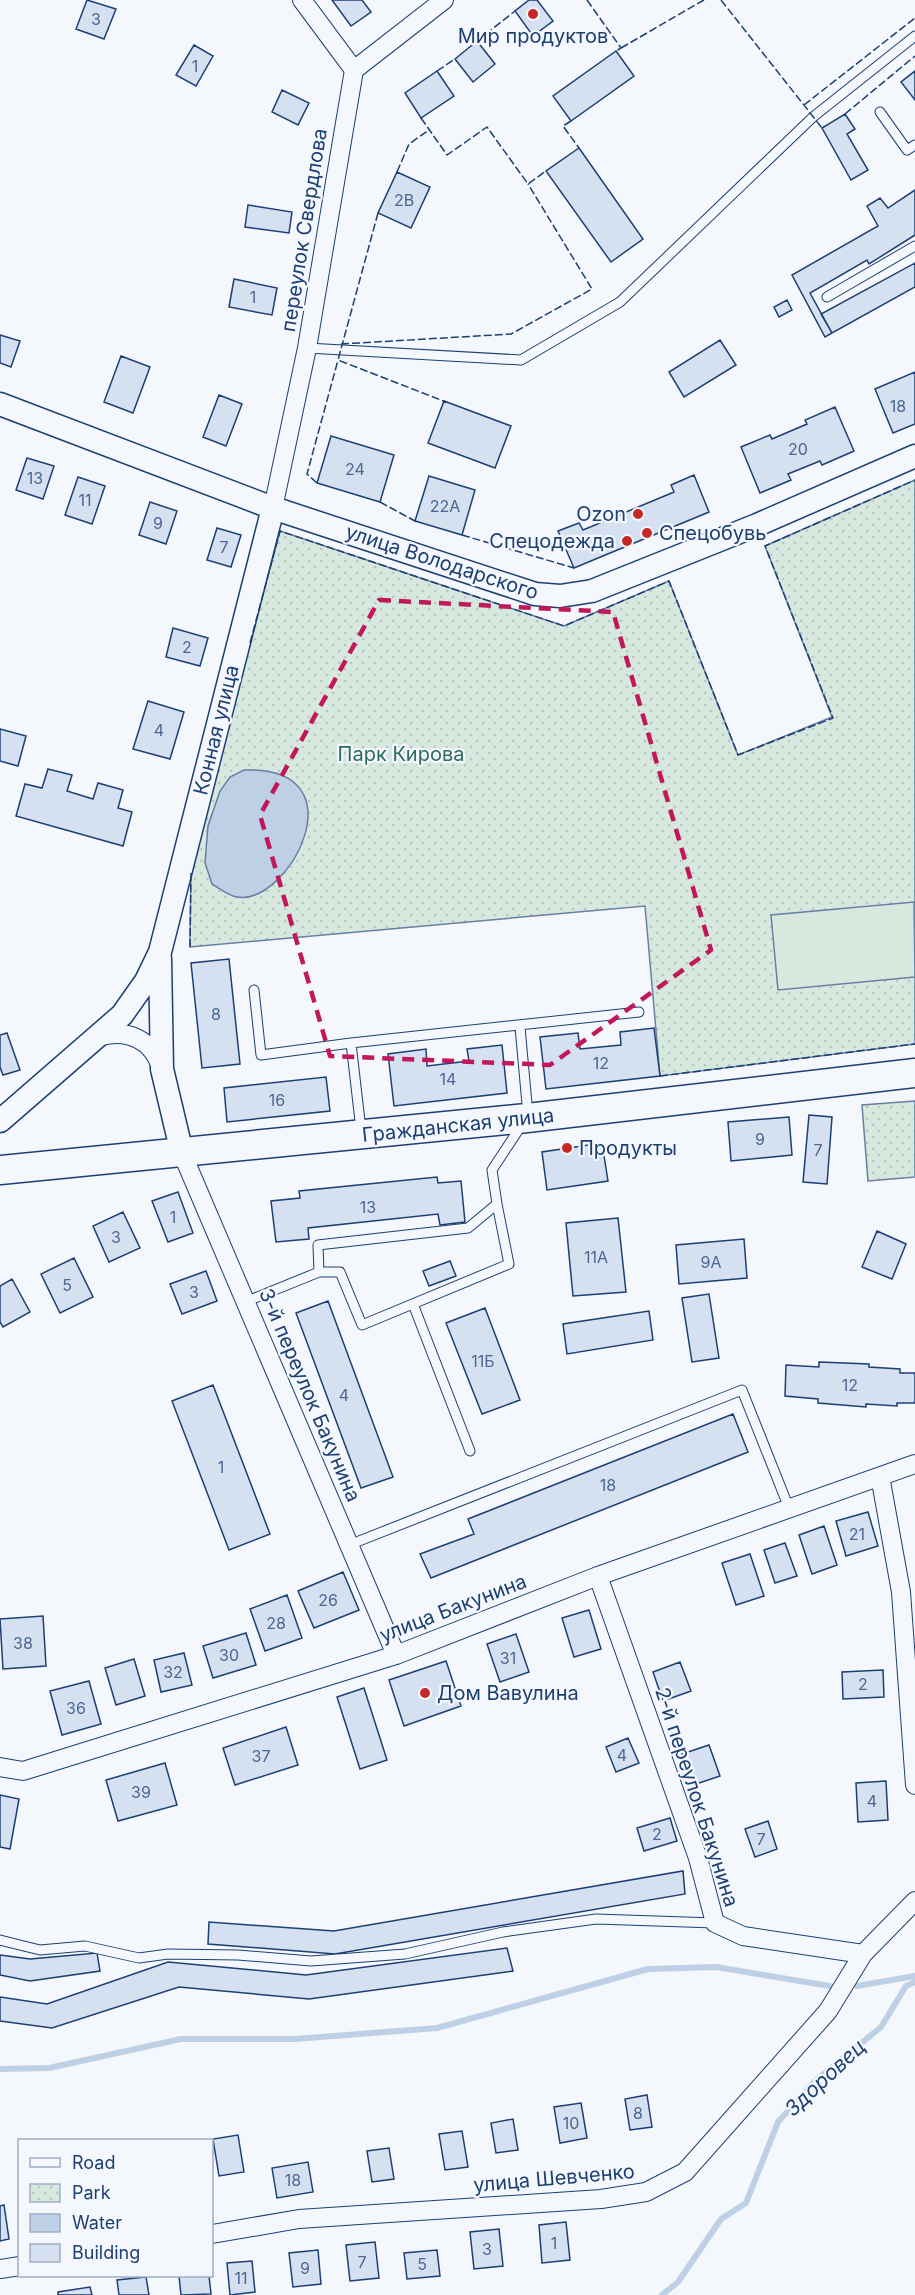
<svg xmlns="http://www.w3.org/2000/svg" width="915" height="2295" font-family="Inter,sans-serif">
<style>
.park{fill:url(#park-dots);stroke:#687fa3;stroke-width:1.5}
.pitch{fill:#d7e8df;stroke:#687fa3;stroke-width:1.5}
.water{fill:#bed0e5;stroke:#687fa3;stroke-width:1.5}
.lines{fill:none;stroke-linecap:round;stroke-linejoin:round}
.stream{stroke:#bed0e5;stroke-width:6}
.building{fill:#d5e0f0;stroke:#1d3f73;stroke-width:1.5}
.service-casing{stroke:#1d3f73;stroke-width:11}
.minor-casing{stroke:#1d3f73;stroke-width:20}
.tertiary-casing{stroke:#1d3f73;stroke-width:25}
.primary-casing{stroke:#1d3f73;stroke-width:31}
.service{stroke:#f4f7fb;stroke-width:9}
.minor{stroke:#f4f7fb;stroke-width:18}
.tertiary{stroke:#f4f7fb;stroke-width:22}
.primary{stroke:#f4f7fb;stroke-width:28}
.fence{stroke:#1d3f73;stroke-width:1.5;stroke-dasharray:8 3;stroke-linecap:butt}
.marked{fill:none;stroke:#c2185b;stroke-width:4.5;stroke-dasharray:12 8;stroke-linejoin:round}
.poi-dot{fill:#c62828;stroke:#f4f7fb;stroke-width:2}
.labels{text-anchor:middle;stroke-width:4.5;stroke-linejoin:round;paint-order:stroke}
.number-label{font-size:16px;fill:#4b6792}
.poi-label{font-size:20px;fill:#1d3f73;stroke:#f4f7fb;text-anchor:start}
.street-label{font-size:20px;fill:#1d3f73;stroke:#f4f7fb}
.park-label{font-size:20px;fill:#2c6c60;stroke:#f4f7fb}
.water-label{font-size:21px;font-style:italic;fill:#1d3f73;stroke:#f4f7fb}
</style>
<defs>
<pattern id="park-dots" width="8" height="8" patternUnits="userSpaceOnUse" patternTransform="scale(1.5)"><rect width="8" height="8" fill="#d7e8df"/><path d="M2 2h.1M6 6h.1" fill="none" stroke="#b8c8c3" stroke-width="1.8" stroke-linecap="round"/></pattern>
</defs>
<rect width="100%" height="100%" fill="#f4f7fb"/>
<path class="park" d="M915 480V1044L660 1076 645 906 190 947 191 861 280 531 564 626 669 581 738 755 832 717 765 546Z
M915 1101V1177L868 1181 862 1105Z"/>
<path class="pitch" d="M914 902 915 977 778 990 771 915Z"/>
<path class="water" d="M244 770C363 766 289 906 237 897 229 896 219 888 212 884L205 863 208 826 220 791 230 777Z"/>
<g class="lines">
<path class="stream" d="M857 1986 915 1976
M0 2069 49 2068 181 2039H295L437 2028 648 1969 716 1967 830 1986
M662 2295 678 2282 721 2219 746 2203 778 2122 814 2082 881 2027 906 1986 915 1982"/>
</g>
<path class="building" d="M87 0 116 9 104 39 76 29Z
M332 0H362L371 12 351 26Z
M529 0H537L553 21 533 36 515 11Z
M477 41 495 64 473 82 455 59Z
M194 45 213 56 196 86 176 75Z
M616 51 634 76 571 121 553 96Z
M437 71 454 96 421 118 405 93Z
M915 71V100L901 82Z
M282 90 309 103 298 125 272 112Z
M845 114 855 129 847 134 868 170 851 180 822 128Z
M579 148 643 239 611 262 546 171Z
M397 172 430 187 411 228 378 213Z
M915 190V235L869 264 867 260 810 293 832 333 825 337 792 275 878 226 867 206 880 198 888 208Z
M248 205 292 212 289 233 245 227Z
M915 263V287L832 333 821 314Z
M234 279 277 288 272 315 229 307Z
M787 300 792 310 779 317 774 307Z
M0 335 20 341 11 367 0 363Z
M720 340 736 365 684 397 669 372Z
M121 356 150 367 133 413 104 402Z
M915 372V424L893 433 875 389Z
M219 395 242 404 226 446 203 437Z
M444 401 511 426 495 468 428 443Z
M835 407 854 451 822 465 820 461 788 474 791 480 760 493 741 447 770 435 772 439 807 424 805 420Z
M331 436 394 455 380 502 317 483Z
M27 458 54 466 43 499 16 490Z
M694 475 709 512 574 568 558 531 579 523 583 530 674 492 671 485Z
M429 476 475 490 462 535 415 521Z
M78 477 105 486 92 524 65 515Z
M150 502 177 511 166 544 139 535Z
M217 528 241 535 231 567 207 560Z
M173 628 208 638 200 666 166 657Z
M148 701 184 712 170 759 133 749Z
M0 729 26 736 18 766 0 761Z
M48 769 72 775 67 791 93 799 98 783 123 790 118 808 132 812 123 846 16 816 25 784 42 788Z
M229 959 240 1064 202 1068 191 963Z
M654 1028 660 1076 546 1089 540 1037 578 1033 580 1049 621 1045 620 1032Z
M7 1033 20 1070 3 1075 0 1067V1035Z
M502 1045 507 1093 394 1106 388 1054 426 1049 427 1066 469 1061 467 1049Z
M326 1077 330 1111 227 1122 224 1088Z
M809 1115 832 1117 827 1184 803 1182Z
M789 1117 792 1155 731 1161 728 1122Z
M602 1143 608 1181 547 1190 542 1152Z
M437 1177 438 1183 461 1181 465 1222 440 1225 438 1214 308 1228 309 1239 276 1242 271 1201 300 1198 299 1191Z
M178 1192 193 1233 168 1242 152 1201Z
M123 1212 140 1248 109 1262 93 1226Z
M618 1218 626 1292 573 1296 566 1223Z
M877 1231 906 1244 892 1279 862 1267Z
M744 1239 747 1278 679 1284 676 1245Z
M74 1258 93 1297 60 1313 41 1274Z
M450 1261 456 1276 429 1286 423 1271Z
M206 1271 217 1301 182 1314 170 1284Z
M12 1279 30 1312 3 1327 0 1322V1286Z
M709 1294 719 1358 692 1362 682 1298Z
M328 1301 393 1477 361 1488 296 1313Z
M485 1308 520 1400 482 1414 446 1323Z
M649 1311 653 1340 567 1354 563 1324Z
M819 1362 869 1364V1367L900 1369V1373H915V1403H897V1406L866 1404V1407L818 1403V1399L785 1396 786 1365 819 1367Z
M213 1385 270 1534 229 1550 172 1401Z
M733 1414 748 1452 431 1578 420 1554 474 1534 468 1519Z
M868 1512 878 1546 846 1556 836 1521Z
M824 1526 837 1565 812 1574 799 1535Z
M785 1543 797 1576 775 1583 764 1550Z
M750 1554 764 1596 736 1605 722 1563Z
M343 1572 359 1610 314 1628 298 1591Z
M287 1595 302 1638 265 1651 250 1609Z
M589 1610 601 1649 574 1657 562 1618Z
M43 1616 46 1666 3 1669 0 1619Z
M246 1633 256 1665 213 1678 203 1646Z
M516 1634 529 1672 500 1682 487 1644Z
M184 1653 192 1685 161 1692 154 1660Z
M134 1659 145 1696 116 1705 105 1668Z
M446 1661 461 1706 404 1726 389 1680Z
M680 1662 691 1691 663 1701 653 1672Z
M883 1670 884 1697 843 1699 842 1672Z
M89 1681 101 1724 62 1735 50 1691Z
M364 1688 387 1760 360 1769 337 1697Z
M286 1727 298 1765 235 1785 223 1748Z
M628 1738 639 1763 616 1772 606 1747Z
M709 1745 720 1776 693 1785 682 1754Z
M165 1763 177 1805 118 1821 106 1780Z
M886 1781 888 1820 858 1822 856 1783Z
M0 1795 19 1799 10 1849 0 1847Z
M670 1818 677 1841 644 1851 637 1828Z
M768 1821 777 1849 755 1857 745 1829Z
M683 1871 685 1894 335 1954 208 1944 209 1922 334 1931Z
M507 1948 513 1971 309 1999 179 1987 52 2028 0 2021V1997L47 2004 168 1962 306 1975Z
M97 1953 100 1971 30 1981 0 1975V1955L30 1959Z
M647 2095 652 2127 630 2130 625 2099Z
M581 2103 587 2138 560 2143 554 2107Z
M513 2119 518 2150 496 2153 491 2123Z
M462 2131 468 2167 445 2170 439 2134Z
M238 2135 244 2172 219 2176 213 2139Z
M389 2148 394 2179 372 2182 367 2151Z
M308 2162 313 2192 277 2198 272 2168Z
M4 2205 9 2239 0 2241V2206Z
M566 2222 570 2260 542 2263 539 2225Z
M499 2229 503 2266 474 2269 470 2232Z
M375 2242 379 2278 350 2281 346 2245Z
M318 2250 321 2284 293 2287 289 2253Z
M437 2250 440 2276 407 2279 404 2253Z
M252 2261 255 2292 230 2295 227 2263Z
M179 2276H209L211 2294 181 2295Z
M146 2277 149 2295H119L117 2280Z
M90 2287 92 2295H58V2292Z"/>
<g class="lines">
<g class="service-casing">
<path id="service" d="M880 112 907 150 915 145
M827 297 915 246
M307 348 521 360 620 302 813 117 915 36
M254 990 261 1055 351 1043 639 1012
M520 1027 528 1115
M351 1043 361 1130
M319 1272H340L362 1325 509 1264 497 1204
M245 1302 319 1272 318 1245 468 1228 497 1204 492 1170 523 1123
M413 1304 470 1451
M349 1545 742 1390 789 1508
M0 1940 40 1950 85 1946 139 1958 168 1954 238 1955 311 1961 405 1954 503 1932 596 1919 715 1923"/>
</g>
<g class="minor-casing">
<path id="minor" d="M302 0 354 70
M273 508 307 348 354 70 444 0
M101 1036C128 1029 152 1040 161 1067
M182 1153 396 1655
M880 1476 901 1592 915 1785
M598 1576 698 1858 715 1923 743 1936 863 1954
M0 1767 23 1771 396 1655 598 1576 915 1464
M212 2234 299 2219 601 2199 646 2192 685 2172 828 2011 863 1954 915 1901
M0 2269 20 2266"/>
</g>
<g class="tertiary-casing">
<path id="tertiary" d="M0 404 273 508 535 594 560 596 592 591 757 525 915 456
M160 959 162 1069 182 1153
M0 1121 122 1015 146 981 160 952 273 508"/>
</g>
<g class="primary-casing">
<path id="primary" d="M0 1170 527 1118 915 1073"/>
</g>
<use href="#service" class="service"/>
<use href="#minor" class="minor"/>
<use href="#tertiary" class="tertiary"/>
<use href="#primary" class="primary"/>
<path class="fence" d="M587 0 621 48 616 51
M721 0 822 128
M477 41 515 11
M621 48 704 0
M437 71 455 59
M804 105 915 18
M845 114 915 56
M421 118 447 155 487 127 528 184 546 171
M571 121 563 126 579 148
M397 172 409 144 429 130
M378 213 338 360 446 402
M341 344 511 334 592 289 528 184
M317 483 307 474 338 360
M380 502 415 521
M462 535 574 568
M250 643 280 531 564 626 669 581 738 755 833 718 765 546 915 480
M190 947 191 872
M660 1076 915 1044"/>
</g>
<path class="marked" d="M379 600 613 612 711 950 550 1065 330 1056 260 815Z"/>
<g class="poi-dot">
<circle cx="533" cy="14" r="6"/>
<circle cx="638" cy="514" r="6"/>
<circle cx="647" cy="533" r="6"/>
<circle cx="627" cy="541" r="6"/>
<circle cx="567" cy="1148" r="6"/>
<circle cx="425" cy="1693" r="6"/>
</g>
<g class="labels">
<g class="number-label">
<text x="96" y="25">3</text>
<text x="195" y="72">1</text>
<text x="404" y="206">2В</text>
<text x="253" y="303">1</text>
<text x="898" y="412">18</text>
<text x="798" y="455">20</text>
<text x="355" y="475">24</text>
<text x="35" y="484">13</text>
<text x="85" y="506">11</text>
<text x="445" y="512">22А</text>
<text x="158" y="529">9</text>
<text x="224" y="553">7</text>
<text x="187" y="653">2</text>
<text x="159" y="736">4</text>
<text x="216" y="1020">8</text>
<text x="601" y="1069">12</text>
<text x="448" y="1085">14</text>
<text x="277" y="1106">16</text>
<text x="760" y="1145">9</text>
<text x="818" y="1156">7</text>
<text x="368" y="1213">13</text>
<text x="173" y="1223">1</text>
<text x="116" y="1243">3</text>
<text x="596" y="1263">11А</text>
<text x="711" y="1268">9А</text>
<text x="67" y="1291">5</text>
<text x="194" y="1298">3</text>
<text x="483" y="1367">11Б</text>
<text x="850" y="1391">12</text>
<text x="344" y="1401">4</text>
<text x="221" y="1473">1</text>
<text x="608" y="1491">18</text>
<text x="857" y="1540">21</text>
<text x="328" y="1606">26</text>
<text x="276" y="1629">28</text>
<text x="23" y="1649">38</text>
<text x="229" y="1661">30</text>
<text x="508" y="1664">31</text>
<text x="173" y="1678">32</text>
<text x="863" y="1690">2</text>
<text x="76" y="1714">36</text>
<text x="622" y="1761">4</text>
<text x="261" y="1762">37</text>
<text x="141" y="1798">39</text>
<text x="872" y="1807">4</text>
<text x="657" y="1840">2</text>
<text x="761" y="1845">7</text>
<text x="638" y="2119">8</text>
<text x="571" y="2129">10</text>
<text x="293" y="2186">18</text>
<text x="554" y="2249">1</text>
<text x="487" y="2255">3</text>
<text x="362" y="2268">7</text>
<text x="422" y="2270">5</text>
<text x="305" y="2274">9</text>
<text x="241" y="2284">11</text>
</g>
<g class="poi-label">
<text x="533" y="43" text-anchor="middle">Мир продуктов</text>
<text x="626" y="521" text-anchor="end">Ozon</text>
<text x="659" y="540">Спецобувь</text>
<text x="615" y="548" text-anchor="end">Спецодежда</text>
<text x="579" y="1155">Продукты</text>
<text x="437" y="1700">Дом Вавулина</text>
</g>
<g class="street-label">
<text transform="translate(304 230) rotate(-81)" y="7">переулок Свердлова</text>
<text transform="translate(442 562) rotate(18)" y="7">улица Володарского</text>
<text transform="translate(216 730) rotate(-76)" y="7">Конная улица</text>
<text transform="translate(458 1125) rotate(-6)" y="7">Гражданская улица</text>
<text transform="translate(310 1395) rotate(67)" y="7">3-й переулок Бакунина</text>
<text transform="translate(453 1608) rotate(-21)" y="7">улица Бакунина</text>
<text transform="translate(697 1797) rotate(72)" y="7">2-й переулок Бакунина</text>
<text transform="translate(554 2178) rotate(-5)" y="7">улица Шевченко</text>
</g>
<g class="park-label">
<text x="401" y="761">Парк Кирова</text>
</g>
<g class="water-label">
<text transform="translate(825 2078) rotate(-43)" y="7">Здоровец</text>
</g>
</g>
<rect x="18" y="2139" width="195" height="138" fill="#f4f7fb" stroke="#9eadc5" stroke-width="1.5"/>
<rect x="30" y="2158" width="30" height="9" fill="#f4f7fb" stroke="#9eadc5" stroke-width="1.5"/>
<text x="72" y="2169" font-size="18" fill="#1d3f73">Road</text>
<rect x="30" y="2184" width="30" height="18" fill="url(#park-dots)" stroke="#9eadc5" stroke-width="1.5"/>
<text x="72" y="2199" font-size="18" fill="#1d3f73">Park</text>
<rect x="30" y="2214" width="30" height="18" fill="#bed0e5" stroke="#9eadc5" stroke-width="1.5"/>
<text x="72" y="2229" font-size="18" fill="#1d3f73">Water</text>
<rect x="30" y="2244" width="30" height="18" fill="#d5e0f0" stroke="#9eadc5" stroke-width="1.5"/>
<text x="72" y="2259" font-size="18" fill="#1d3f73">Building</text>
</svg>
